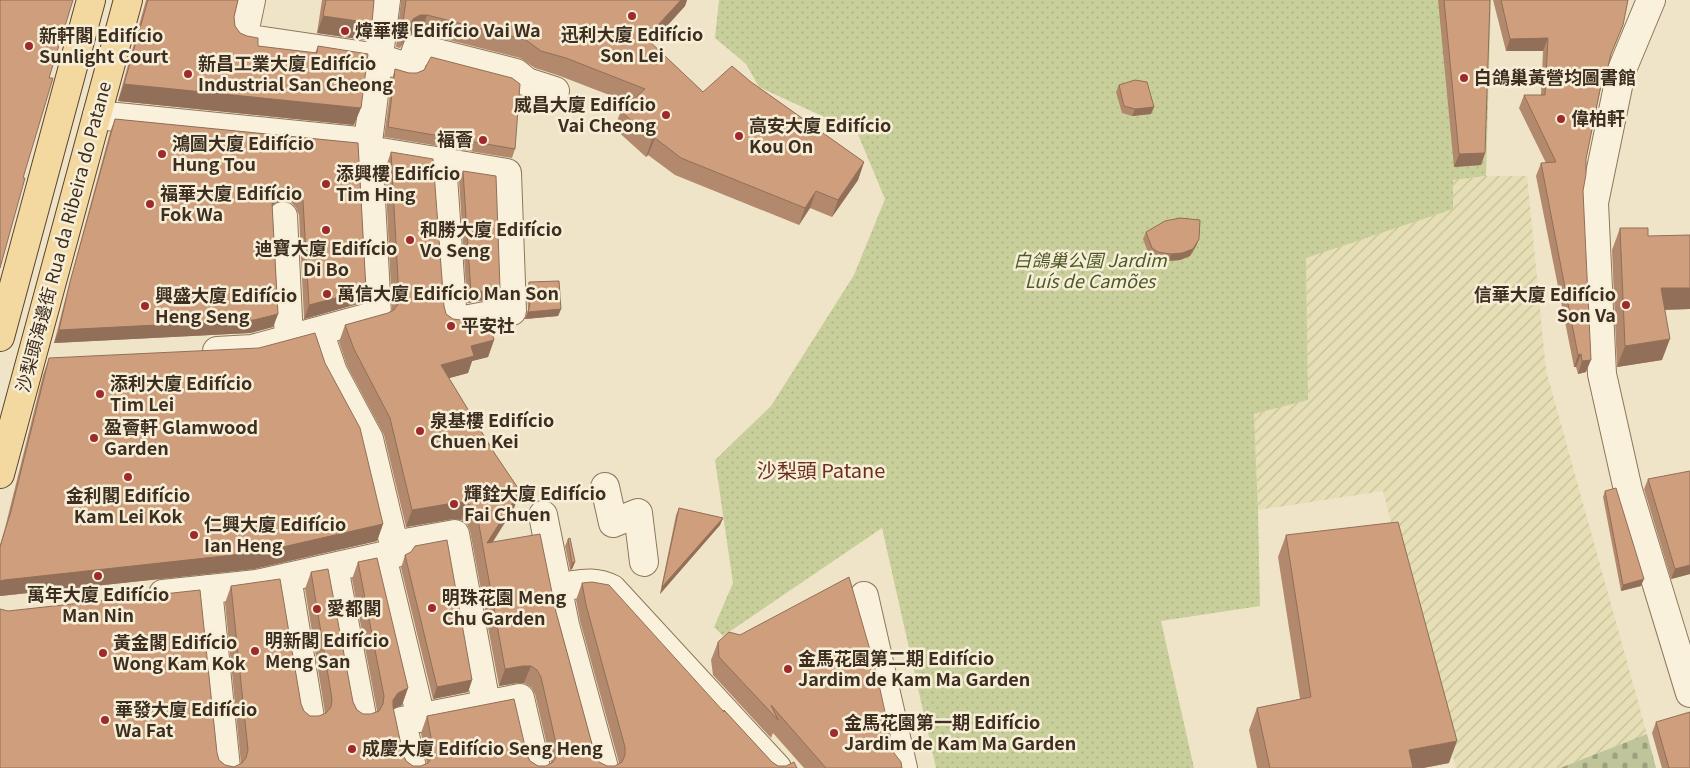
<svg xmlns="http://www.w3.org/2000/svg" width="1690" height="768" font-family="Georgia,'Noto Sans SC',serif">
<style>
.farmland{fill:url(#farmland-furrows)}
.cemetery{fill:url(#cemetery-stones)}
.park{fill:url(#park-dots)}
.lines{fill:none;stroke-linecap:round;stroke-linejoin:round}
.minor-casing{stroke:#8d765c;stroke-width:30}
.major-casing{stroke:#5b4430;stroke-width:30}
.minor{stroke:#faf1dc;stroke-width:28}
.major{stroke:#f3d9a0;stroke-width:28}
.wall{fill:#b2896c}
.shaded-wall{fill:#916f58}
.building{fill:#cf9f7d;stroke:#916f58}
.poi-dot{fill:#9e2a2b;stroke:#f7eed8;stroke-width:2}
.labels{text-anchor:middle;stroke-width:5;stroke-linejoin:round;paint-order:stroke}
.poi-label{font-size:18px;font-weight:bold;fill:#3d2e20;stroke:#f7eed8;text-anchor:start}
.street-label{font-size:18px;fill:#3d2e20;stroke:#f7eed8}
.park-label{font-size:18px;font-style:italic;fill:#4d5a26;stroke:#f7eed8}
.quarter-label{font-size:20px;fill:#6b2e1e;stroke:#f7eed8}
</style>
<defs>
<pattern id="farmland-furrows" width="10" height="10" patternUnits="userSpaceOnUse" patternTransform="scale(1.25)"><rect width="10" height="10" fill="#e6deb5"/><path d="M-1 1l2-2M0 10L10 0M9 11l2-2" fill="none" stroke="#c6bf9b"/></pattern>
<pattern id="cemetery-stones" width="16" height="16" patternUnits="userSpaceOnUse" patternTransform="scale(1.25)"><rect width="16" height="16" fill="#bfc49a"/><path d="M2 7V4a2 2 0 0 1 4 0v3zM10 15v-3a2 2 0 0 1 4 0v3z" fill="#9ca07d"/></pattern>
<pattern id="park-dots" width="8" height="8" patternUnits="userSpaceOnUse" patternTransform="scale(1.25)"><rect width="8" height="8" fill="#c9cf9b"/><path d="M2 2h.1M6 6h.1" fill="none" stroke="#aeb285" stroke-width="1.8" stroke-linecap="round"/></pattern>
</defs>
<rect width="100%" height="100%" fill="#f0e4c8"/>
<path class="farmland" d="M1486 176H1527L1546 370 1647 734 1560 768H1456L1383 491 1258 510 1254 414 1308 399 1306 258 1453 180Z"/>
<path class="cemetery" d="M1647 734 1656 768H1560Z"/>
<path class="park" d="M719 0H1491L1486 176 1453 180V209L1306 258 1308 400 1254 414 1258 510 1260 606 1161 621 1194 768H936L882 528 723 636 714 627 733 583 715 460 771 406 854 275 885 199 857 132 759 87 746 64 715 38Z"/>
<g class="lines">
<g class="minor-casing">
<path id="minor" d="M251 0 243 38 379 58 410 68 417 48 516 73 527 82 555 91
M1651 0 1621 72 1594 203 1602 374 1628 490 1690 693
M97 115 368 142
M368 150 442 162 453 322 512 311 507 173 442 162
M283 216 289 339
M217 351 252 349 377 315 368 142 386 0
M605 487 613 523 638 513 644 562
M543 515 565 625 604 768
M394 545 455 534 486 704
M382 556 421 718
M334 567 362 716
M287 577 310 718
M557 587C578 585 593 579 612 589L777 768
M208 589 226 768
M163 594 257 584 396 553 369 439 333 372 319 331
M864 596 903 768
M412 768 402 721 520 698 536 768"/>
</g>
<g class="major-casing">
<path id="major" d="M0 337 91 0
M0 474 128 0"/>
</g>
<use href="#minor" class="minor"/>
<use href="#major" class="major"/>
</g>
<path class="wall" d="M146 0H238L234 17 235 26 240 33 258 46 315 53 318 46 354 125 118 101Z
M322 0H374L365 40 317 33Z
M401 0H687L685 6 651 43 703 92 751 82 864 162 858 180 832 217 810 208 799 225 675 175 648 155 646 157 614 128 621 111 630 103 560 76 535 68 520 58 421 33H414L407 36 400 48 396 47Z
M1438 0H1490L1485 153 1481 165 1454 167Z
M1493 0H1628L1618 38 1610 57 1607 71 1601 87 1586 159 1583 191 1586 372 1578 374 1576 367H1574L1536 176 1541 163H1546L1519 108 1524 95H1541L1543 51H1506Z
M395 69 409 73H417L424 70 515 149 512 158 384 137 392 79Z
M1119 85 1154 107 1151 114 1132 116 1122 113 1116 92Z
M115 119 358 143 366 290 361 303 304 319 299 215 296 208 291 202 282 200 275 203 272 205 278 314 273 327 250 333 54 343 66 296 110 132Z
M391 152 446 314 453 319 494 340 488 357 472 361 468 373 449 378 495 454 520 491 514 508 493 542 556 612 595 755 599 762 607 766H615L619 763 580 621 576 600 582 583 723 711 724 710 772 762 778 766 0 768 217 753 219 760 225 765 234 767 241 764 225 603 231 586 301 704 304 711 310 716H319L325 713 305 589 311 572 353 702 357 710 363 714H371L377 711 352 579 358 562 408 688 402 705 393 709 403 754 406 761 413 766H421L427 764 421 733 427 716 527 755 530 761 538 766H546L551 763 535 694 531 687 524 683H517L499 686 470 531 467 524 461 520 453 519 406 527 384 435 347 366 339 342 345 325 388 313 392 310 385 169Z
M463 171 496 298 467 303 459 181Z
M1620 228 1648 236 1690 309 1665 310 1662 360 1617 367 1612 250Z
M1146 232 1199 239 1196 246 1190 256 1180 260 1168 261 1156 259 1149 255 1143 239Z
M529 282 561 309 558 316 525 319 528 310 527 289Z
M49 358 383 524 377 541 254 569 0 596V545L5 528 43 375Z
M1648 479 1690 574 1671 579 1644 489Z
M1605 491 1641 586 1621 591 1603 497Z
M679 508 723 518 720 525 660 594 676 515Z
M1286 535 1449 763 1423 768H1257L1249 730 1257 708 1300 699 1278 557Z
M568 539 575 562 572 569 570 570 565 546Z
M405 555 472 680 468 692 433 699 401 568Z
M718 642 894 753 902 768H804L773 733 771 738 713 675 711 660Z
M1656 722 1690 768H1662L1652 733Z"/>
<path class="shaded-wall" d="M681 0H687L685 6 640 56 646 38Z
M420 15H427L421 33H414L407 36 400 48 407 31 413 19Z
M323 16 372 23 365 40 317 33Z
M1548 38 1543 51H1506L1510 39Z
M1607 71 1603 84 1598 93 1602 80Z
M124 84 361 108 354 125 118 101Z
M1154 107 1151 114 1132 116 1135 109Z
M655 138 648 155 646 157 652 140Z
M1485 153 1481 165 1454 167 1459 154Z
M864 162 858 180 832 217 838 200Z
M287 187 282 200 275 203 269 208 274 195 280 189Z
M816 191 810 208 799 225 805 208Z
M1199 239 1196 246 1190 256 1180 260 1168 261 1171 254Z
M500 288 496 298 467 303 471 293Z
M1661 288H1690V309L1653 310Z
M366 290 361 303 304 319 309 305Z
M561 309 558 316 525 319 528 312Z
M278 314 273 327 250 333 54 343 59 330Z
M1670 339 1662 360 1617 367 1625 346Z
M494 340 488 357 472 361 468 373 435 382 441 365 471 346Z
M1581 354 1576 367H1574L1578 355Z
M1591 360 1586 372 1578 374 1582 361Z
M520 491 514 508 484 555 487 543Z
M459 502 467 503 461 520 453 519 406 527 412 510Z
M723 518 720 525 660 594 662 587Z
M383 524 377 541 254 569 0 596V581L4 580Z
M575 562 572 569 570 570 572 563Z
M1690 565V574L1671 579 1675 569Z
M1644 579 1641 586 1621 591 1623 585Z
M523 666H531L524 683H517L499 686 505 669Z
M472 680 468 692 433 699 437 687Z
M408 688 402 705 391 710 393 700 398 693Z
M1457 741 1449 763 1423 768H1402L1409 750Z"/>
<path class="building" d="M0 0H73L49 78H53L23 178H25L0 268Z
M148 0H238L234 17 235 26 240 33 247 36 258 38V46L317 53 318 46 368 54 361 108 124 84Z
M326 0H374L372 23 323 16Z
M406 0H681L646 38 703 92 732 66 751 82 864 162 838 200 816 191 805 208 681 158 655 138 652 140 621 111 645 89 566 58 541 51 526 40 427 15H420L413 19 407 31 402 30Z
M1444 0H1490L1485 153 1459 154Z
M1501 0H1628L1623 25 1611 54 1607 71 1602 80 1586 159V174L1583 191 1591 360 1582 361 1581 354 1578 355 1541 163 1556 162 1524 95H1545L1548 38 1510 39Z
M431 57 512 78 520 84 515 149 388 127 395 69 409 73H417L424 70Z
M1135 80 1147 82 1154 107 1135 109 1124 106 1119 85Z
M115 119 358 143 366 290 309 305 303 201 301 195 295 189 287 187 280 189 274 195 272 203 278 314 254 320 59 330 70 282Z
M391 152 433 159 444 306 446 314 453 319 461 320 489 316 494 340 471 346 474 356 441 365 495 454 520 491 487 543 540 534 556 612 595 755 599 762 607 766H615L622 762 625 755V747L586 605 582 583 592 582 609 585 724 712V710L772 762 778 766H786L794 762 797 768H0V609L8 611 200 590 217 753 219 760 225 765 234 767 242 763 246 758 248 750 231 586 280 579 301 704 304 711 310 716H319L326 713 331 707 332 699 311 572 328 569 353 702 357 710 363 714H371L379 711 383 704 384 696 358 562 377 558 408 688 398 693 393 700V707L403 754 406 761 413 766H421L428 763 433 756V748L427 716 514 699 527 755 530 761 538 766H546L553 762 557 755V748L541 677 537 670 531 666H523L505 669 477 514 473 507 467 503 459 502 412 510 390 418 354 349 345 325 388 313 394 310 398 304 399 297Z
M463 171 496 176 500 288 471 293Z
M1180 218 1200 220 1199 239 1193 249 1182 253 1171 254 1158 252 1152 248 1146 232 1165 221Z
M1620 228H1648V236L1690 235V288H1661L1670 339 1625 346Z
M559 281 561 309 528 312 530 304 529 282Z
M315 333 325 363 360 428 383 524 261 552 4 580 0 581V547L11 511 49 358 259 348Z
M1690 471V565L1675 569 1648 479Z
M1616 488 1644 579 1623 585 1605 491Z
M679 508 723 518 662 587Z
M1398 522 1457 741 1409 750 1413 768H1270L1257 708 1311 697 1286 535Z
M570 538 575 562 572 563 568 539Z
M447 540 472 680 437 687 405 555 411 552 415 546Z
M849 577 876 671 894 753 901 762 902 768H826L771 705 778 720 719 657 718 642 729 632 740 635Z
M1690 712V768H1669L1656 722Z"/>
<g class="poi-dot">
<circle cx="632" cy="16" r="5"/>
<circle cx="345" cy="31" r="5"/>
<circle cx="29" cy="46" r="5"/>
<circle cx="188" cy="74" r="5"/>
<circle cx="1464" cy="78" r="5"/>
<circle cx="666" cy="115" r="5"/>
<circle cx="1561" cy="119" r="5"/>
<circle cx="739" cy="136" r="5"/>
<circle cx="483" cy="140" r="5"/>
<circle cx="162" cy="154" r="5"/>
<circle cx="326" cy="184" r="5"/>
<circle cx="150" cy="204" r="5"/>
<circle cx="326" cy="230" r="5"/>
<circle cx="410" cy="240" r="5"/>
<circle cx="327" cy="294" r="5"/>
<circle cx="1626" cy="305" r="5"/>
<circle cx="145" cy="306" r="5"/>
<circle cx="451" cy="326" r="5"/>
<circle cx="100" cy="394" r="5"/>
<circle cx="420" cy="431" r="5"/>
<circle cx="94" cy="438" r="5"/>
<circle cx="128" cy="477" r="5"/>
<circle cx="454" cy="504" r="5"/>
<circle cx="194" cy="535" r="5"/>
<circle cx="98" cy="576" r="5"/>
<circle cx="432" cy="608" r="5"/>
<circle cx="317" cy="609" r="5"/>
<circle cx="255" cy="651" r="5"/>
<circle cx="103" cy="653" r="5"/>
<circle cx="788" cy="669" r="5"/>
<circle cx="105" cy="720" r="5"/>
<circle cx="834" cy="733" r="5"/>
<circle cx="352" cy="749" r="5"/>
</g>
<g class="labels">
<g class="poi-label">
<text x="355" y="37">煒華樓 Edifício Vai Wa</text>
<text x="632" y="41" text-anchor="middle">迅利大廈 Edifício<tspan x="632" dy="21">Son Lei</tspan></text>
<text x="39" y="42">新軒閣 Edifício<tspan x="39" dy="21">Sunlight Court</tspan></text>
<text x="198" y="70">新昌工業大廈 Edifício<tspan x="198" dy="21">Industrial San Cheong</tspan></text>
<text x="1474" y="84">白鴿巢黃營均圖書館</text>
<text x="656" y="111" text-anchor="end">威昌大廈 Edifício<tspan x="656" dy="21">Vai Cheong</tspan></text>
<text x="1571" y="125">偉柏軒</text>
<text x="749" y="132">高安大廈 Edifício<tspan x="749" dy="21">Kou On</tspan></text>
<text x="473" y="146" text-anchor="end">褔薈</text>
<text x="172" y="150">鴻圖大廈 Edifício<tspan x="172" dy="21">Hung Tou</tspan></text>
<text x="336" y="180">添興樓 Edifício<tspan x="336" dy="21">Tim Hing</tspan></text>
<text x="160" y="200">福華大廈 Edifício<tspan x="160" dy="21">Fok Wa</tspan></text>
<text x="420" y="236">和勝大廈 Edifício<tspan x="420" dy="21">Vo Seng</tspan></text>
<text x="326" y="255" text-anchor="middle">迪寶大廈 Edifício<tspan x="326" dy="21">Di Bo</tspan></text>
<text x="337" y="300">萬信大廈 Edifício Man Son</text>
<text x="1616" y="301" text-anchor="end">信華大廈 Edifício<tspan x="1616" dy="21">Son Va</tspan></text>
<text x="155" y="302">興盛大廈 Edifício<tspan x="155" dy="21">Heng Seng</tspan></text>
<text x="461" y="332">平安社</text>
<text x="110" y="390">添利大廈 Edifício<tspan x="110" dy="21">Tim Lei</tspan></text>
<text x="430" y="427">泉基樓 Edifício<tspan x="430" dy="21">Chuen Kei</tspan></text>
<text x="104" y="434">盈薈軒 Glamwood<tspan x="104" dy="21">Garden</tspan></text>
<text x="464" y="500">輝銓大廈 Edifício<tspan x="464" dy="21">Fai Chuen</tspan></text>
<text x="128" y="502" text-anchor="middle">金利閣 Edifício<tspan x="128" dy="21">Kam Lei Kok</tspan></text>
<text x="204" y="531">仁興大廈 Edifício<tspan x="204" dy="21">Ian Heng</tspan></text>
<text x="98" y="601" text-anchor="middle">萬年大廈 Edifício<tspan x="98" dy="21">Man Nin</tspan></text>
<text x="442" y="604">明珠花園 Meng<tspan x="442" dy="21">Chu Garden</tspan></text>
<text x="327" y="615">愛都閣</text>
<text x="265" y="647">明新閣 Edifício<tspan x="265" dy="21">Meng San</tspan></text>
<text x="113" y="649">黃金閣 Edifício<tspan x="113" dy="21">Wong Kam Kok</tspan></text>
<text x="798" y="665">金馬花園第二期 Edifício<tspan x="798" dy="21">Jardim de Kam Ma Garden</tspan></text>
<text x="115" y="716">華發大廈 Edifício<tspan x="115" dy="21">Wa Fat</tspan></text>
<text x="844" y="729">金馬花園第一期 Edifício<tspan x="844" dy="21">Jardim de Kam Ma Garden</tspan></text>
<text x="362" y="755">成慶大廈 Edifício Seng Heng</text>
</g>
<g class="street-label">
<text transform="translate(64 237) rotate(-75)" y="6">沙梨頭海邊街 Rua da Ribeira do Patane</text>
</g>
<g class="park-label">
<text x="1090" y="267">白鴿巢公園 Jardim<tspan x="1090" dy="21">Luís de Camões</tspan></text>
</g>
<g class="quarter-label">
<text x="821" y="478">沙梨頭 Patane</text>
</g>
</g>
</svg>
